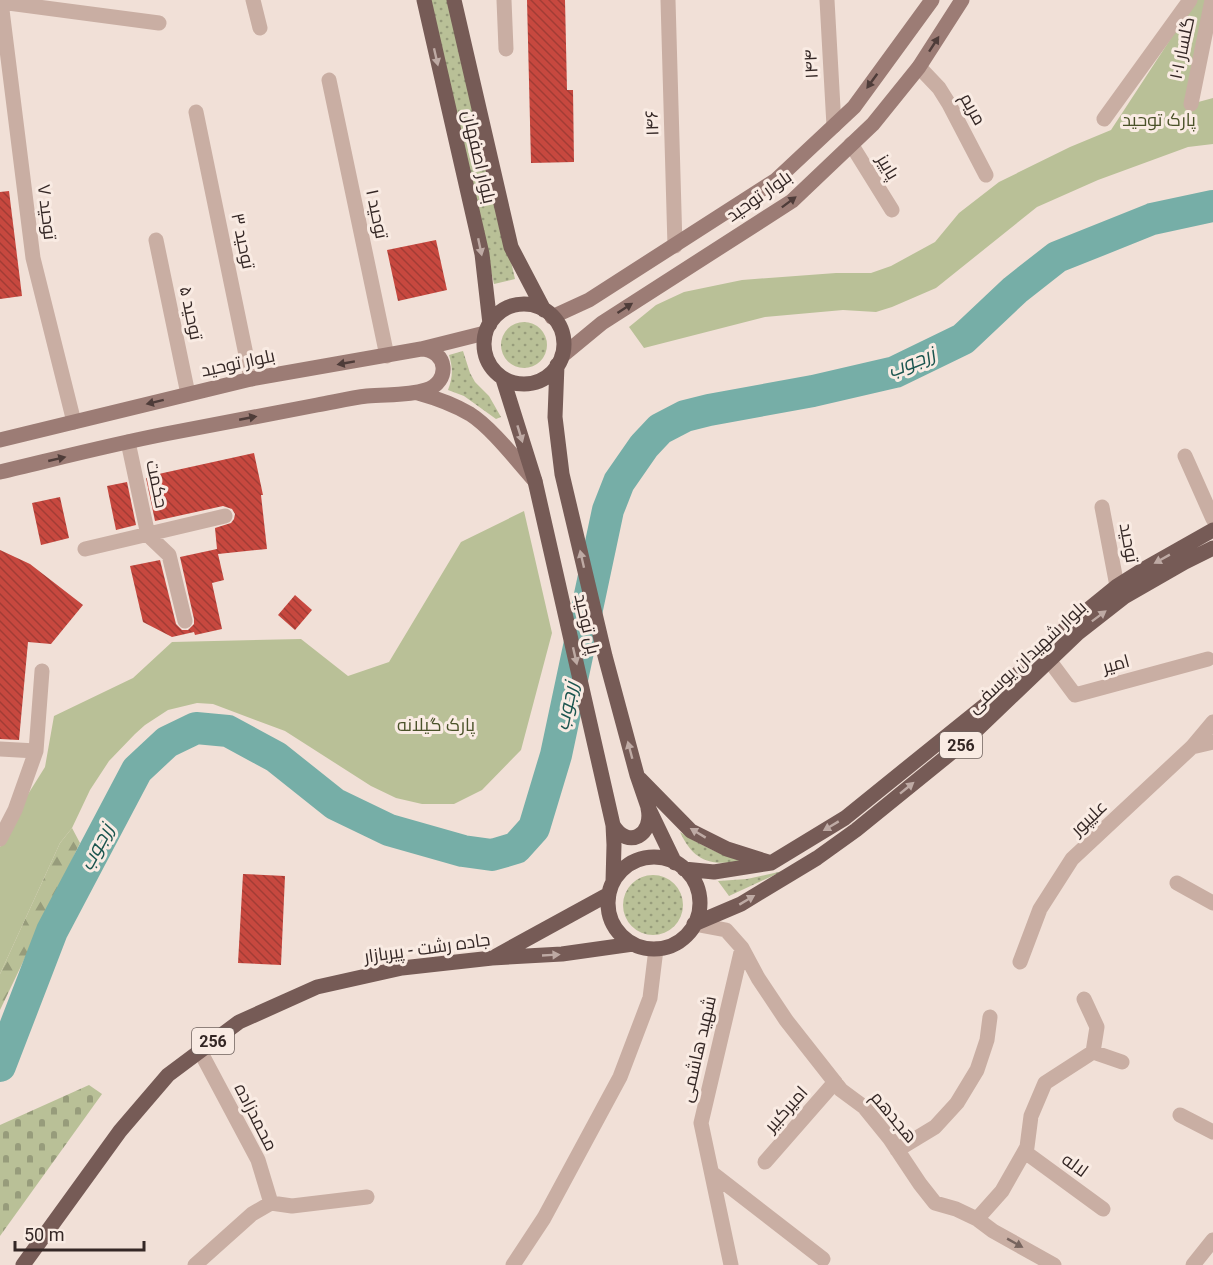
<svg xmlns="http://www.w3.org/2000/svg" width="1213" height="1265" font-family="Roboto,Cairo,sans-serif">
<style>
.grass{fill:url(#grass-dots)}
.forest{fill:url(#forest-firs)}
.cemetery{fill:url(#cemetery-stones)}
.park{fill:#b9c097}
.lines{fill:none;stroke-linecap:round;stroke-linejoin:round}
.river{stroke:#76aea7;stroke-width:32}
.building{fill:url(#building-back-hatch)}
.street{stroke:#c9aea3;stroke-width:15}
.secondary{stroke:#9c7c75;stroke-width:15}
.primary{stroke:#765b56;stroke-width:15}
.oneway{fill:#4e3c39}
.oneway2{fill:#beaaa4}
.oneway3{fill:#77645e}
.labels{text-anchor:middle;stroke-width:6;stroke-linejoin:round;paint-order:stroke}
.shield{fill:#f9ebe3;stroke:#6f625e;stroke-width:1.5}
.shield-label{font-size:16px;font-weight:bold;fill:#342725}
.street-label{font-size:18px;fill:#342725;stroke:#f9ebe3}
.park-label{font-size:18px;fill:#4a5229;stroke:#f9ebe3}
.water-label{font-size:20px;font-style:italic;fill:#1b554f;stroke:#f9ebe3}
</style>
<defs>
<pattern id="grass-dots" width="8" height="8" patternUnits="userSpaceOnUse" patternTransform="scale(1.5)"><rect width="8" height="8" fill="#b9c097"/><path d="M2 2h.1M6 6h.1" fill="none" stroke="#979c7b" stroke-width="1.8" stroke-linecap="round"/></pattern>
<pattern id="forest-firs" width="22" height="20" patternUnits="userSpaceOnUse" patternTransform="scale(1.5)"><rect width="22" height="20" fill="#b9c097"/><path d="M5 1l3.5 6h-7zM16 11l3.5 6h-7z" fill="#979c7b"/></pattern>
<pattern id="cemetery-stones" width="16" height="16" patternUnits="userSpaceOnUse" patternTransform="scale(1.5)"><rect width="16" height="16" fill="#b9c097"/><path d="M2 7V4a2 2 0 0 1 4 0v3zM10 15v-3a2 2 0 0 1 4 0v3z" fill="#979c7b"/></pattern>
<pattern id="building-back-hatch" width="6" height="6" patternUnits="userSpaceOnUse" patternTransform="scale(1.5)"><rect width="6" height="6" fill="#c7483f"/><path d="M-1 5l2 2M0 0l6 6M5-1l2 2" fill="none" stroke="#a23c35"/></pattern>
</defs>
<rect width="100%" height="100%" fill="#f1e0d7"/>
<path class="grass" d="M428 0H451L515 279 494 284Z
M501 345a23 23 0 1 1 46 0a23 23 0 1 1-46 0Z
M463 351 470 373 475 382 489 396 501 417 496 419 464 396 448 390C453 377 453 368 449 355Z
M680 832C700 845 719 854 742 861 711 866 694 862 680 832Z
M783 871 729 896 718 881 747 879Z
M623 905a30 30 0 1 1 60 0a30 30 0 1 1-60 0Z"/>
<path class="forest" d="M72 828 80 843 0 1010V974L60 843Z"/>
<path class="cemetery" d="M89 1085 102 1094 0 1236V1125Z"/>
<path class="park" d="M1196 0H1209L1191 104 1213 98V144L1188 147 1098 180 1037 207 936 288 892 307 876 312 843 310 765 317 644 348 629 327 656 305 684 292 742 280 836 273H871L891 266 935 242 959 213 999 182 1070 147 1111 130Z
M524 511 552 633 521 750 482 790 454 804H422L396 798 371 786 285 731 213 704 197 703 168 710 145 725 135 734 109 761 90 790 72 828 60 843 0 974V847L25 799 45 767 54 716 133 678 172 642 301 639 348 676 389 662 461 542Z"/>
<g class="lines">
<path class="river" d="M0 1066 52 931 137 770 167 742 196 728 228 731 276 757 335 804 389 830 463 851 492 855 516 848 534 828 556 755 608 510 619 482 644 446 660 429 685 416 709 410 813 391 895 372 963 339 1015 290 1057 257 1152 219 1213 206"/>
</g>
<path class="building" d="M527 0H565L567 90H573L574 162 531 163Z
M9 191 22 296 0 299V192Z
M436 240 447 290 398 301 387 250Z
M254 453 263 495H261L267 549 218 554 224 580 212 583 222 629 195 635 194 632 172 637 143 622 130 566 160 560 176 624 182 630H188L194 624V619L180 557 217 549 215 528 231 523 234 519 235 514 232 509 223 506 155 521 146 478 154 476V475Z
M127 482 136 525 116 530 107 486Z
M60 497 69 538 41 545 32 503Z
M0 550 30 564 83 605 51 644 28 642 19 740 0 739Z
M295 595 312 610 295 630 278 615Z
M243 874 285 876 281 965 238 963Z"/>
<g class="lines">
<path class="street" d="M253 0 260 28
M504 0 506 49
M668 0 675 246
M827 0 834 126
M0 2 159 23
M1 2 33 258 74 422
M919 67 939 88 949 104 986 175
M329 80 387 356
M1191 104 1212 0
M196 112 251 379
M1104 119 1190 0
M851 144 892 210
M156 240 188 394
M128 442 148 535 169 555 185 621
M1185 456 1213 519
M1102 507 1117 586
M85 549 225 516
M1049 660 1075 695 1208 659
M1192 747 1213 742
M0 749 36 751
M0 839 15 810 36 751 42 671
M1177 883 1213 903
M694 924 726 930 742 948 758 978 786 1020 841 1090 864 1107 890 1139 920 1184 935 1203 956 1209 977 1219 993 1231 1054 1265
M1020 962 1040 909 1072 859 1192 747 1213 722
M200 1051 258 1160 271 1203
M1093 1052 1122 1062
M1180 1115 1213 1132
M897 1150 935 1127 957 1103 977 1070 987 1040 990 1017
M1025 1152 1103 1209
M765 1162 835 1082
M712 1173 823 1259
M977 1219 1002 1191 1027 1147 1031 1116 1045 1083 1093 1052 1097 1027 1084 999
M195 1265 252 1214 271 1203 292 1206 367 1197
M513 1265 544 1218 620 1077 650 998 656 949
M731 1265 701 1123 742 948
M1193 1265 1213 1240"/>
<path class="secondary" d="M552 317 589 300 776 180 854 107 932 0
M562 356 602 323 792 201 873 124 919 67 962 0
M418 393C436 398 453 404 470 414 492 428 517 461 535 481
M0 440 251 379 421 349 485 333
M0 472C55 459 109 445 165 434 215 424 266 415 317 405 334 402 350 398 367 396 386 394 407 396 426 390 451 382 448 350 421 349"/>
<path class="primary" d="M424 0 482 254 490 324
M454 0 511 247 544 310
M484 344a40 40 0 1 1 80 0a40 40 0 1 1-80 0Z
M557 365 555 417 562 474 605 656 637 775 648 807 675 863
M503 379 535 481 613 825 614 845 613 882
M640 779 691 831 727 849 768 862
M613 825C628 850 654 835 648 808
M608 903a46 46 0 1 1 92 0a46 46 0 1 1-92 0Z
M684 869 714 872 771 863 845 818 985 705 1069 625 1117 586 1144 569 1213 530
M694 924 741 904 817 858 856 830 962 744 1078 633 1124 597 1185 562 1213 548
M496 956 609 894
M23 1265 120 1131 168 1075 239 1022 317 987 402 968 492 958 562 954 633 944"/>
</g>
<defs><path id="oneway-solid" d="M-6-.8H1V-3.2L6.5 0L1 3.2V.8H-6Z" transform="scale(1.5)"/></defs>
<g class="oneway">
<use href="#oneway-solid" transform="translate(934 44) rotate(-57)"/>
<use href="#oneway-solid" transform="translate(872 81) rotate(126)"/>
<use href="#oneway-solid" transform="translate(789 202) rotate(-37)"/>
<use href="#oneway-solid" transform="translate(625 308) rotate(-33)"/>
<use href="#oneway-solid" transform="translate(346 363) rotate(170)"/>
<use href="#oneway-solid" transform="translate(155 402) rotate(166)"/>
<use href="#oneway-solid" transform="translate(248 418) rotate(-11)"/>
<use href="#oneway-solid" transform="translate(57 459) rotate(-13)"/>
</g>
<g class="oneway2">
<use href="#oneway-solid" transform="translate(436 57) rotate(77)"/>
<use href="#oneway-solid" transform="translate(480 247) rotate(78)"/>
<use href="#oneway-solid" transform="translate(520 434) rotate(73)"/>
<use href="#oneway-solid" transform="translate(582 559) rotate(-103)"/>
<use href="#oneway-solid" transform="translate(1162 559) rotate(151)"/>
<use href="#oneway-solid" transform="translate(1099 616) rotate(-37)"/>
<use href="#oneway-solid" transform="translate(575 656) rotate(77)"/>
<use href="#oneway-solid" transform="translate(630 750) rotate(-105)"/>
<use href="#oneway-solid" transform="translate(907 788) rotate(-39)"/>
<use href="#oneway-solid" transform="translate(831 826) rotate(149)"/>
<use href="#oneway-solid" transform="translate(698 833) rotate(-149)"/>
<use href="#oneway-solid" transform="translate(747 900) rotate(-31)"/>
<use href="#oneway-solid" transform="translate(551 955) rotate(-3)"/>
</g>
<use class="oneway3" href="#oneway-solid" transform="translate(1015 1243) rotate(29)"/>
<g class="labels">
<g class="shield">
<rect x="940" y="732" width="42" height="26" rx="4.5"/>
<rect x="192" y="1028" width="42" height="26" rx="4.5"/>
</g>
<g class="shield-label">
<text x="961" y="751">256</text>
<text x="213" y="1047">256</text>
</g>
<g class="street-label">
<text transform="translate(1182 48) rotate(-78)" y="6">گلسار ۱۰۱</text>
<text transform="translate(811 64) rotate(-93)" y="6">۱۴۴</text>
<text transform="translate(973 109) rotate(61)" y="6">مریم</text>
<text transform="translate(652 123) rotate(-92)" y="6">۱۴۶</text>
<text transform="translate(479 157) rotate(77)" y="6">بلوار اصفهان</text>
<text transform="translate(888 167) rotate(59)" y="6">پاییز</text>
<text transform="translate(759 196) rotate(-35)" y="6">بلوار توحید</text>
<text transform="translate(47 212) rotate(83)" y="6">توحید ۷</text>
<text transform="translate(377 214) rotate(78)" y="6">توحید ۱</text>
<text transform="translate(243 241) rotate(78)" y="6">توحید ۳</text>
<text transform="translate(191 313) rotate(78)" y="6">توحید ۵</text>
<text transform="translate(238 363) rotate(-12)" y="6">بلوار توحید</text>
<text transform="translate(157 484) rotate(78)" y="6">حکمت</text>
<text transform="translate(1129 543) rotate(80)" y="6">توحید</text>
<text transform="translate(587 624) rotate(77)" y="6">پل توحید</text>
<text transform="translate(1027 657) rotate(-43)" y="6">بلوار شهیدان یوسفی</text>
<text transform="translate(1116 664) rotate(-15)" y="6">امیر</text>
<text transform="translate(1089 818) rotate(-43)" y="6">علیپور</text>
<text transform="translate(427 948) rotate(-8)" y="6">جاده رشت - پیربازار</text>
<text transform="translate(698 1049) rotate(-77)" y="6">شهید هاشمی</text>
<text transform="translate(786 1109) rotate(-48)" y="6">امیرکبیر</text>
<text transform="translate(256 1117) rotate(63)" y="6">محمدزاده</text>
<text transform="translate(894 1117) rotate(50)" y="6">هجدهم</text>
<text transform="translate(1075 1165) rotate(36)" y="6">لاله</text>
</g>
<g class="park-label">
<text x="1159" y="126">پارک توحید</text>
<text x="436" y="731">پارک گیلانه</text>
</g>
<g class="water-label">
<text transform="translate(911 362) rotate(-22)" y="7">زرجوب</text>
<text transform="translate(566 706) rotate(-78)" y="7">زرجوب</text>
<text transform="translate(96 847) rotate(-62)" y="7">زرجوب</text>
</g>
</g>
<path d="M15 1241v9h129v-9" fill="none" stroke="#342725" stroke-width="3"/>
<text x="24" y="1241" font-size="18" fill="#342725" stroke="#f9ebe3" stroke-width="4.5" paint-order="stroke">50 m</text>
</svg>
